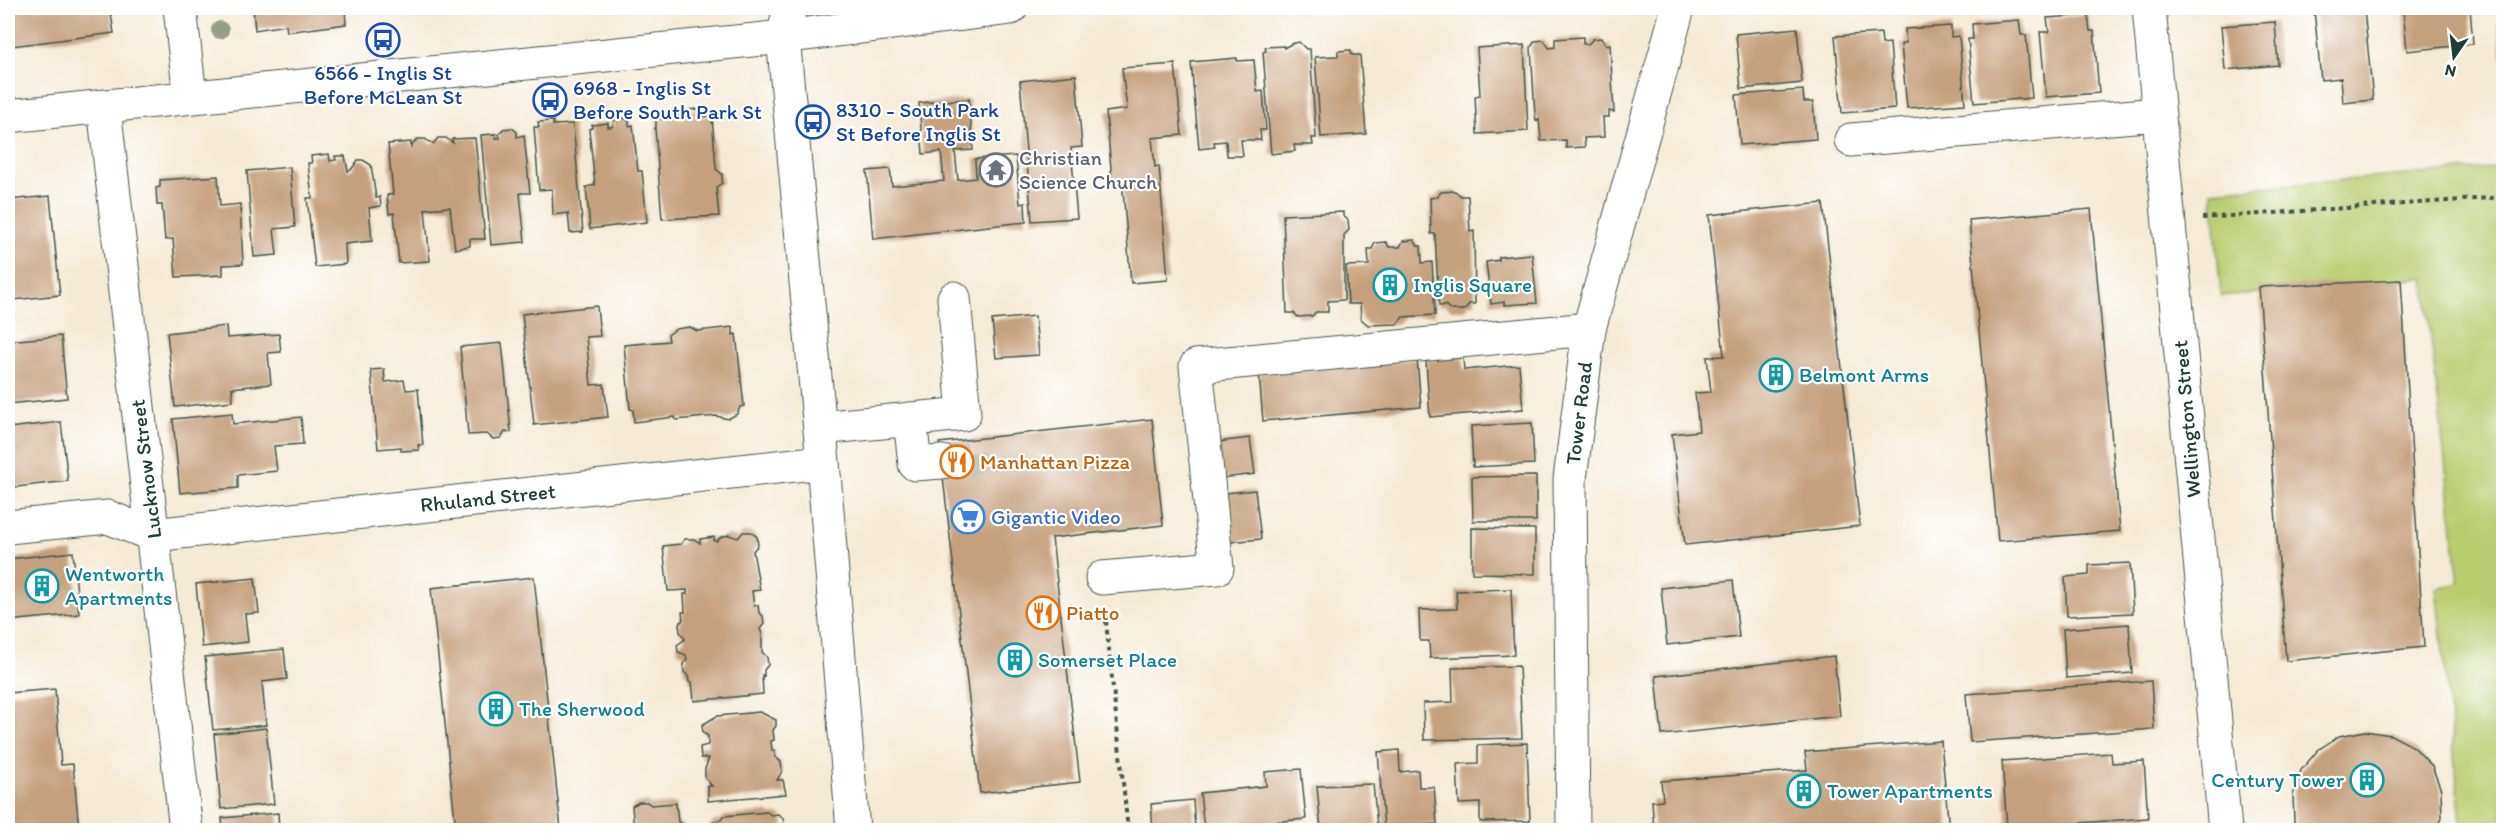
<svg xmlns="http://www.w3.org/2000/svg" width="2511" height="838" font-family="Itim,sans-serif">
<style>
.green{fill:#bacc6f;stroke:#6c8452;stroke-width:1.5}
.building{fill:#c5a07c}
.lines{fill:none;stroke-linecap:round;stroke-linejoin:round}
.minor-tunnel{stroke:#cac7b6;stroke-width:33;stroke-dasharray:33 16;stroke-linecap:butt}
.minor-casing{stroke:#3f574c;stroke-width:35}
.path{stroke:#3f574c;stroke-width:4;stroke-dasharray:4.5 4.5;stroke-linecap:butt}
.minor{stroke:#fff;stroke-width:33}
.tree{fill:#959f85}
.labels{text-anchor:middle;stroke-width:4.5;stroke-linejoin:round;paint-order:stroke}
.transit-label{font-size:21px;fill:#164399;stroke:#fff;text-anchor:start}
.worship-label{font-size:21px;fill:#5b616d;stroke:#fff;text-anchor:start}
.culture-label{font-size:21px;fill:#0d838f;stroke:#fff;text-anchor:start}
.street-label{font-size:21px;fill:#1f3d34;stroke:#fff}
.food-label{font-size:21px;fill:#c56008;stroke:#fff;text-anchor:start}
.shop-label{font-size:21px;fill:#366cbe;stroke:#fff;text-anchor:start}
</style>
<rect width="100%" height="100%" fill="#fff"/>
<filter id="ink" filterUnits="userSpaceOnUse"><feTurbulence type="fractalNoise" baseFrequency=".0167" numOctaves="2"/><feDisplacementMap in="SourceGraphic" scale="12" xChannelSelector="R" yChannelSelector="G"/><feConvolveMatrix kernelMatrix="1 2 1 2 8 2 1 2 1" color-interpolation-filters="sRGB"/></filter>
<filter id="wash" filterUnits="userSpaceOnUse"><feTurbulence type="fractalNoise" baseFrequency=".008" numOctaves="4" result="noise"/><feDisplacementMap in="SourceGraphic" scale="24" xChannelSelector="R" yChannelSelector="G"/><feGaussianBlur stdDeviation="1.35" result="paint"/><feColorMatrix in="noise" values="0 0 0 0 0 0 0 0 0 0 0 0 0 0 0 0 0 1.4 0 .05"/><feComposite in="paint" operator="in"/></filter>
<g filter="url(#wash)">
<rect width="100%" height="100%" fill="#f5ead6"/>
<path class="green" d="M2503 167V830H2462L2436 588 2459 583 2424 278 2221 296 2212 191Z"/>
<g id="blocks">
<path class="building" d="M8 8H110L114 33 12 46Z
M253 8H345L346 24 287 32 286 25 255 30Z
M2350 8V10L2364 9 2373 100 2343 103 2341 78 2321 80 2314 9Z
M2423 8H2470L2473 44 2407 51 2403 9Z
M2497 8H2504V58H2502Z
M2088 15 2090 31H2094L2099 93 2046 97 2040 32H2049L2047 18Z
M2019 20 2021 35H2026L2032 98 1974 103 1968 39H1973L1972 24Z
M2275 22 2278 65 2225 70 2221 26Z
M1951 26V37L1959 36 1965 104 1907 108 1901 44 1906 43 1905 29Z
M1797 28 1802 83 1741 89 1736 34Z
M1881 33 1882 44 1890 43 1895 109 1842 113 1835 36Z
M1583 37V44H1588L1593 39 1601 38 1606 45 1610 44 1614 112 1609 111V117H1603L1604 137 1584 138 1585 147 1566 148V140L1541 141 1539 119 1536 120 1535 115 1531 47 1535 41 1544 40 1549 48 1555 47V39Z
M1299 42 1306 49H1310L1316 138H1312L1313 145H1294L1295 151 1271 154 1263 52 1266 51 1265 47 1284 46V48L1291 44Z
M1524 45 1528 131 1477 134 1475 96 1480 95 1477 48Z
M1351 50 1352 55H1360L1366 134 1321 137 1315 57 1338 56V51Z
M1237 58V61L1254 60 1257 92 1263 91 1266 130H1260L1261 140H1241L1243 156H1227L1226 141 1214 142 1215 147 1199 149 1191 62Z
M1175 64 1182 135 1152 138 1155 167 1159 166 1168 280 1131 283 1122 179H1112L1106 112 1127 109 1122 68Z
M1076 75 1082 147 1071 148 1077 218 1032 221 1020 81Z
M1803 90 1804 102H1813L1816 139 1740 145 1736 95Z
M969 99 973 150 955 151 958 180 976 178 975 159 1016 156 1020 204 1025 203 1026 222 873 239 867 171 890 169 892 186 944 181 941 152 923 154 919 103Z
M697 109 701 117 712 116 716 169 722 174V183L716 187 719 216 662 219 655 128H656V119H664V115L678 114 679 119 683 118 687 110Z
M624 118 629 121V126L633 125 638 171H642L647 222 590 229 586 187 595 185 589 129 592 128V125L608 123V127H612L615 119Z
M553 121V125L573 124 583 232 570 233 568 213 553 215 552 189 539 190 534 127H539L538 122Z
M512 128 517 132V137L524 135 530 193H520L525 242 491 245 481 135 496 134V138H500L499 134 503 129Z
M438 138H446L453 143 452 139 475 138 485 239H470V246L455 249 450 207 425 209 430 261 399 263 394 213 389 214 387 195 393 194 388 144 411 142V147L417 139H425L433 144Z
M329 154 330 161 336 160 335 156H345L348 171 351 170 358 160H363L371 165 376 198 380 197 381 206 369 208 372 241 345 244 346 264 315 267 307 198H312L308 163H312L311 156Z
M290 167 295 227 274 229 277 255 254 257 247 171Z
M218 176 220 206 240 204 243 264 223 265V275L176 277 173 239 165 240 162 205H157L156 188 160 187V180Z
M1455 191 1461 196H1468L1470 232 1474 231 1475 304H1469L1465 310H1451L1445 305 1439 306 1435 234H1431L1430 198 1437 197 1441 192Z
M50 196 60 295 13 300 8 250V200Z
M1823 203 1860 526 1685 545 1672 434 1699 431 1695 393 1711 392 1707 357 1724 356 1709 215Z
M2091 209 2120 531 1998 541 1969 220Z
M1343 212V216L1348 220 1349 230 1344 235V300L1328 301V312H1316L1312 316 1298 317 1294 313H1287L1283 215Z
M1414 240 1418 246H1421L1422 263 1432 262 1435 315 1403 317 1397 324 1368 325 1361 319 1360 304H1348L1346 266 1369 265 1368 249H1372L1375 243 1386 242 1389 247H1400L1403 241Z
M1532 254 1537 303 1504 305V302L1491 304 1486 262 1499 260V257Z
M2401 280 2424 647 2286 661 2259 287Z
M597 306 600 336 586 337 591 385 604 384 608 417 534 425 522 314Z
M1035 316 1039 355 996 358 992 320Z
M226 326 227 338 279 334 281 352 268 353 271 384 232 388 233 401 175 407 167 333Z
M690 327 697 331 733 327V335L736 334 744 406 740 407 737 414 728 419 716 416 676 420 675 417 634 422 633 410 630 409 624 345 669 341 668 335 676 329Z
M61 336 67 398 8 404V341Z
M502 343 511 432H505L501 438 493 439 487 434 468 435 460 347Z
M1463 358 1464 370 1519 365 1523 409 1430 417 1426 361Z
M1417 359 1421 407 1263 421 1259 373Z
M384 369 385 382 404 380 406 390 418 389 423 445H418L419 450 401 451V447L378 449 371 370Z
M232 413 233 424 301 417 303 444 274 446 277 471 238 475V488L180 493 173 419Z
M1152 419 1163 525 1052 538 1080 782 980 793 939 443Z
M61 422 68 481 8 488V428Z
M1532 423 1534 464 1473 467 1471 426Z
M1250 438 1255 474 1222 478 1217 442Z
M1536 476V521H1473L1472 477Z
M1255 490 1261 539 1230 542 1225 493Z
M1472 528 1535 529V574L1472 573Z
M743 532H751L757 537 758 545 753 551 760 590 752 591 754 606 758 605 759 613 763 616 764 624 760 629 762 634V652L767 657 768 665 764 670V676L762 675 763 694 694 701 692 682H689L688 676 684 672 683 664 687 660 686 655 678 652 677 645 685 639 680 632 679 624 683 620 682 612H685L684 594H687V590L668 591 663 546 681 544 685 539H694L700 543V539L714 537V541H717L721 537 729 535 738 538Z
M73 552 79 614 8 621V559Z
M2130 563 2133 613 2067 616 2065 577 2089 575V565Z
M534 577 561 830H456L431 588Z
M255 578 259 613 245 614 248 642 202 647 196 584Z
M1733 580 1739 637 1667 645 1661 588Z
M1511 589 1514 655 1430 658 1429 641H1420L1419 610 1457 609 1456 591Z
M2129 624 2132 673 2066 678 2063 629Z
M284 649 287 679 262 682 266 725 213 730 205 657Z
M1834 656 1840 716 1662 735 1656 676Z
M1519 666 1522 738 1424 740 1423 703 1453 702 1452 668Z
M2151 681 2154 729 1970 742 1966 694Z
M55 689 61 765 73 764 79 830H8V693Z
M760 712 776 720V726L773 730 774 740 771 741 772 751 775 750V757L781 762 782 771 777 780H783L786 794 708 801V786H712L705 778V769L709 758H701L700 747 708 745V736L703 733 702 725 717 716Z
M266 728 274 804 221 809 214 734Z
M2365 731 2391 735 2414 747 2432 766 2441 790 2442 817 2437 830H2297L2294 821 2293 795 2301 770 2318 750 2339 736Z
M1941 741 1949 830H1654L1652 801 1663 800 1661 781 1807 770 1805 752Z
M1527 743 1530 821 1480 822V803L1459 804 1457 764 1478 763V745Z
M1399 750 1400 772 1418 770 1419 787H1434L1437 824 1384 828 1378 752Z
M2111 753 2112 763 2144 761 2148 818 2007 828 2002 761Z
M1301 769 1306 819 1204 828 1200 793 1266 786 1265 772Z
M1373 784 1377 826 1321 830 1317 786Z
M1193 800 1195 828 1153 830 1151 804Z
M639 802H647L651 805 676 803 678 822 683 825V830H634L632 806Z
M767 812 771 815 778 814 783 818 784 826 780 830H710L709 826 714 821 721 820 724 816Z
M278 813 279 830H223L222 818Z"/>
</g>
</g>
<g filter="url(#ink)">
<use href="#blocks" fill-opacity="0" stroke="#3f574c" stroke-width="1.5"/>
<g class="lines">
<path class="minor-tunnel" d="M942 462 968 460 966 439"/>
<g class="minor-casing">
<path id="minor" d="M180 8 190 97
M790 8 783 37 823 462 853 830
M2149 8 2225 830
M104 107 186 830
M8 116 783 37 1011 8
M1851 140 2158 114
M910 419 915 464 942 462
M820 428 964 414 954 298
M8 527 108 517 153 535 823 462
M1102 578 1217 568 1196 366 1589 329
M1573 830 1570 479 1589 329 1678 8"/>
</g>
<path class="path" d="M2202 218 2504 197
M1105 612 1128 830"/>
<use href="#minor" class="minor"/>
</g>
<circle class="tree" cx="220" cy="30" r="9"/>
</g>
<defs>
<g id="bus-ring" transform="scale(1.725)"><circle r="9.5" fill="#fff" stroke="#1a4fb4" stroke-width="1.5"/><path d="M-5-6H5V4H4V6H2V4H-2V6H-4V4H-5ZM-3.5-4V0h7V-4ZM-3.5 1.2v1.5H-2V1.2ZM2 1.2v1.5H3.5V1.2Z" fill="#1a4fb4"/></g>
<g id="temple-ring" transform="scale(1.725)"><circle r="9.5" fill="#fff" stroke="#6b7280" stroke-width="1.5"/><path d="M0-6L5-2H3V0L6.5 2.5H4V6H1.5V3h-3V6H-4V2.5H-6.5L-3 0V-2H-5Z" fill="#6b7280"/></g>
<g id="building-ring" transform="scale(1.725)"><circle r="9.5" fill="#fff" stroke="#0f9aa8" stroke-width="1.5"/><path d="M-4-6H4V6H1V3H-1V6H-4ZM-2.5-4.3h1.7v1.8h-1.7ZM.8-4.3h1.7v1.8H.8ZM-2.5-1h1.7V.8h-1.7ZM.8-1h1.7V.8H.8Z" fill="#0f9aa8"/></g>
<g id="restaurant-ring" transform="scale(1.725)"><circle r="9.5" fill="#fff" stroke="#e8710a" stroke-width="1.5"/><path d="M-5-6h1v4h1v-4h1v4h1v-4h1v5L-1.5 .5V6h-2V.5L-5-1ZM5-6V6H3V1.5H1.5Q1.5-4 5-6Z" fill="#e8710a"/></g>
<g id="supermarket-ring" transform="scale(1.725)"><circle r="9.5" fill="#fff" stroke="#3f7fe0" stroke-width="1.5"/><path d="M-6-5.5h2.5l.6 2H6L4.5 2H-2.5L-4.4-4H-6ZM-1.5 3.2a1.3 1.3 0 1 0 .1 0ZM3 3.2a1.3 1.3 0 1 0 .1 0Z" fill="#3f7fe0"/></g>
</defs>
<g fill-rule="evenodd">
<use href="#bus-ring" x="383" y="40"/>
<use href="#bus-ring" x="550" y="100"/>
<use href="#bus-ring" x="813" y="122"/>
<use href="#temple-ring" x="996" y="170"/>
<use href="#building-ring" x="1390" y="285"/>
<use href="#building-ring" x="1776" y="375"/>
<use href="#restaurant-ring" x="957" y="462"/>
<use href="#supermarket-ring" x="968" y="517"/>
<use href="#building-ring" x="42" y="586"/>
<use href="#restaurant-ring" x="1043" y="613"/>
<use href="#building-ring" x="1015" y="660"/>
<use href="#building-ring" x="496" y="709"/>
<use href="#building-ring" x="2367" y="780"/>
<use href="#building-ring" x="1804" y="791"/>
</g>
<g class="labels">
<g class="transit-label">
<text x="383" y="80" text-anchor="middle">6566 - Inglis St<tspan x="383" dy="24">Before McLean St</tspan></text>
<text x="573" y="95">6968 - Inglis St<tspan x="573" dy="24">Before South Park St</tspan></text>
<text x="836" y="117">8310 - South Park<tspan x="836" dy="24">St Before Inglis St</tspan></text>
</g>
<g class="worship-label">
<text x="1019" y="165">Christian<tspan x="1019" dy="24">Science Church</tspan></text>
</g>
<g class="culture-label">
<text x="1413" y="292">Inglis Square</text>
<text x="1799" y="382">Belmont Arms</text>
<text x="65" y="581">Wentworth<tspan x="65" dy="24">Apartments</tspan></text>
<text x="1038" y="667">Somerset Place</text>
<text x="519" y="716">The Sherwood</text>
<text x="2344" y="787" text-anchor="end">Century Tower</text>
<text x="1827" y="798">Tower Apartments</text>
</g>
<g class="street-label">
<text transform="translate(1579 413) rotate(-83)" y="7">Tower Road</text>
<text transform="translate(2187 419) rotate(-95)" y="7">Wellington Street</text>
<text transform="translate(146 469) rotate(-97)" y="7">Lucknow Street</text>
<text transform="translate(488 498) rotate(-6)" y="7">Rhuland Street</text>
</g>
<g class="food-label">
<text x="980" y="469">Manhattan Pizza</text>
<text x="1066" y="620">Piatto</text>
</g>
<g class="shop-label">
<text x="991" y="524">Gigantic Video</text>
</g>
</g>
<rect width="2511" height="838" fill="none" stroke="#fff" stroke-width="30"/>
<g transform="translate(2454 57) rotate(194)" stroke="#ffffff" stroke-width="4.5" paint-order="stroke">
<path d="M0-4.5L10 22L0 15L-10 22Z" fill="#1f3d34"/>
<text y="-9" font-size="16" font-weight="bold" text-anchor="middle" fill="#1f3d34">N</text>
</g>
</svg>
